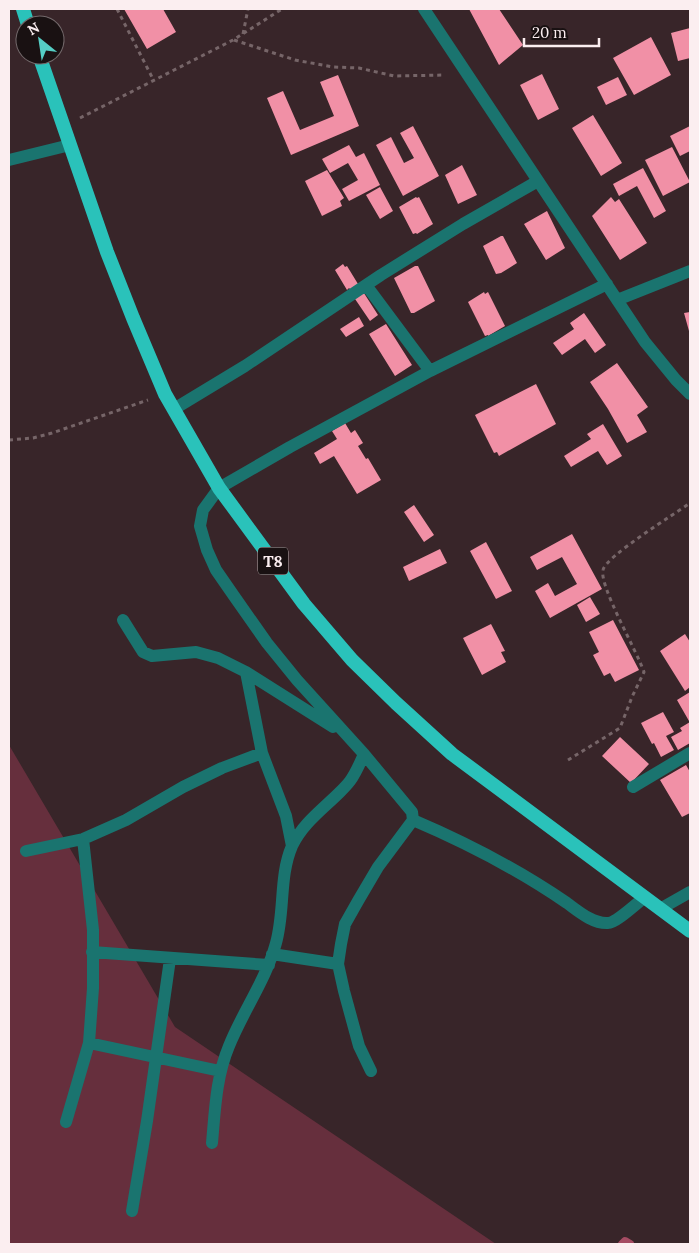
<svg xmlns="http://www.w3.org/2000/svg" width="699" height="1253" font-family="Lora,serif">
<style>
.green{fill:#662f3d}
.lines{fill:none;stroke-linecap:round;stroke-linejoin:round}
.stream{stroke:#a54c63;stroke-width:8}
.building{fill:#f190a6}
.path{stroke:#766568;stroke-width:3;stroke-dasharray:4 4;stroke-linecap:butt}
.minor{stroke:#1a746f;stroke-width:12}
.trunk{stroke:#2ac2ba;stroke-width:14}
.labels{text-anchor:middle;stroke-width:5;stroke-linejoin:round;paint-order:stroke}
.shield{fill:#191112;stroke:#b7acad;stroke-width:1}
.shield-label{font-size:16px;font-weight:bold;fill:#fbeef0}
</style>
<rect width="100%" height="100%" fill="#382529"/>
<path class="green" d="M9 745 175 1027 496 1244H9Z"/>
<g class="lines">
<path class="stream" d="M622 1244 625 1241 630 1244"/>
</g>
<path class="building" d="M124 9H163L176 32 147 49Z
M469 9H499L523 45 499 65Z
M690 28V58L678 61 671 33Z
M651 37 671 75 634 95 613 58Z
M542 74 559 109 538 120 520 85Z
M338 75 359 126 291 155 267 98 283 91 300 130 334 116 320 82Z
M618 77 627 95 606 105 597 87Z
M593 115 622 163 601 176 572 128Z
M413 126 439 176 403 196 376 145 391 137 404 163 414 158 400 133Z
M690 126V151L680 156 670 136Z
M349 145 356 157 364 153 380 185 349 201 342 189 358 180 348 163 330 173 322 159Z
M672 147 690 182 663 196 645 160Z
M462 165 477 195 458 204 445 175Z
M643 168 666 211 654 218 637 186 619 196 613 184Z
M327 170 344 198 340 201 342 206 322 216 305 181Z
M380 187 393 211 380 219 366 195Z
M416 197 417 198 419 197 433 224 417 234 416 233 413 234 399 207Z
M611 197 615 202 619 199 647 243 620 260 592 216Z
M547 211 565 248 546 260 524 224Z
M501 236H503L517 263 501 273 496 274 483 246Z
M343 264 345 267 347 266 358 284 351 290 349 288 347 290 335 270Z
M415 266H418L435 301 414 313H411L394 278Z
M362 290 378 315 370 321 353 296Z
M484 292 485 294 488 292 505 326 488 336V335L485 336 468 302Z
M690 312V331H689L684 313Z
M584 313 606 345 595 353 585 339 562 355 553 343 574 329 570 323Z
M359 317 364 326 346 337 340 329Z
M386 324 412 365 395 376 369 334Z
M617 363 648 407 637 415 647 432 627 443 608 409 590 382Z
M536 384 556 424 499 456 497 452 494 453 475 415Z
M345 423 351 433 355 430 363 443 358 446 366 459 368 458 381 480 357 494 334 456 320 464 314 453 337 439 332 431Z
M603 424 622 456 607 465 598 451 571 467 564 456 591 439 587 434Z
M414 505 434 535 424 542 404 512Z
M572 534 602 589 550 618 535 591 548 583 555 596 577 584 562 557 537 570 530 557Z
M486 542 512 591 496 599 470 551Z
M440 549 447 563 409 581 403 567Z
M590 597 600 614 586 622 577 605Z
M613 620 639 670 615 682 610 673 604 676 593 655 599 652 589 632Z
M491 624 505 651 501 652 506 662 482 675 463 638Z
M685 634 690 642V687L685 691 660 651Z
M690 692V720L689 721 677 700Z
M663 712 674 732 666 736 674 750 661 757 654 743 652 744 641 723Z
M690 722V743L678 750 671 737 682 731 680 728Z
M620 737 649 764 631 783 602 756Z
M686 765 690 772V782L689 783 690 785V813L682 817 660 780Z"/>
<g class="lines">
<path class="path" d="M117 9 154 81
M243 34 248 9
M234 40 295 60 333 67 359 68 394 76 445 75
M80 118 233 40 282 9
M9 440 33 438 52 433 148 400
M568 760 620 728 632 697 644 672C637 651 599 586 603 570 606 556 675 514 690 503"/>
<path class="minor" d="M424 9 645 342 676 380 690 394
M9 160 70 145
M366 285 430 371
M617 300 690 271
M174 409 245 366 381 275 463 224 538 181
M123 620 143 652 152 656 196 652 218 658 246 672 333 727
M246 672 262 753 286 816 292 846
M633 787 690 753
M413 820C467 843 519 870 567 903 578 911 593 924 608 923 616 923 637 903 645 897
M26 851 83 839 126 820 183 787 222 768 262 753
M660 909 690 892
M92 952 269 965
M272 954 338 964
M89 1043 220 1071
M371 1071 359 1046 344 991 338 964 341 944 345 924 358 901 378 867 413 820 412 812 364 754 297 680 267 643 234 596 216 570 207 550 200 526 203 510 219 488 290 447 430 371 607 284
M66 1122 89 1043 93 988V930L83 839
M212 1143C215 1110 216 1077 229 1046 243 1011 266 980 276 943 285 911 279 876 292 846 303 823 323 809 340 792 343 789 347 785 350 781 356 773 360 763 364 754
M132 1211 147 1121 170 959"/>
<path class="trunk" d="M23 9 28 25
M39 55 107 252 133 318 165 394 219 488 304 604 352 660 396 703 452 754 690 931"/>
</g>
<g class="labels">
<rect class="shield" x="258" y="547.5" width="30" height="27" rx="4"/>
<g class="shield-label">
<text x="273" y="567">T8</text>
</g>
</g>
<rect width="699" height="1253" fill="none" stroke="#fbeef0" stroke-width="20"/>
<g transform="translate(40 40) rotate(330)"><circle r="24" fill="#191112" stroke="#73696b"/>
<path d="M0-4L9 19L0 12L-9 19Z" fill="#55cec5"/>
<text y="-8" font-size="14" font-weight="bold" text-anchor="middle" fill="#fbeef0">N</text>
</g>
<path d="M524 38v8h75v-8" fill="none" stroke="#fbeef0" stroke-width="2.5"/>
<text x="532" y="38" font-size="15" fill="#fbeef0" stroke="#191112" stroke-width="4" paint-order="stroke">20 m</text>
</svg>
